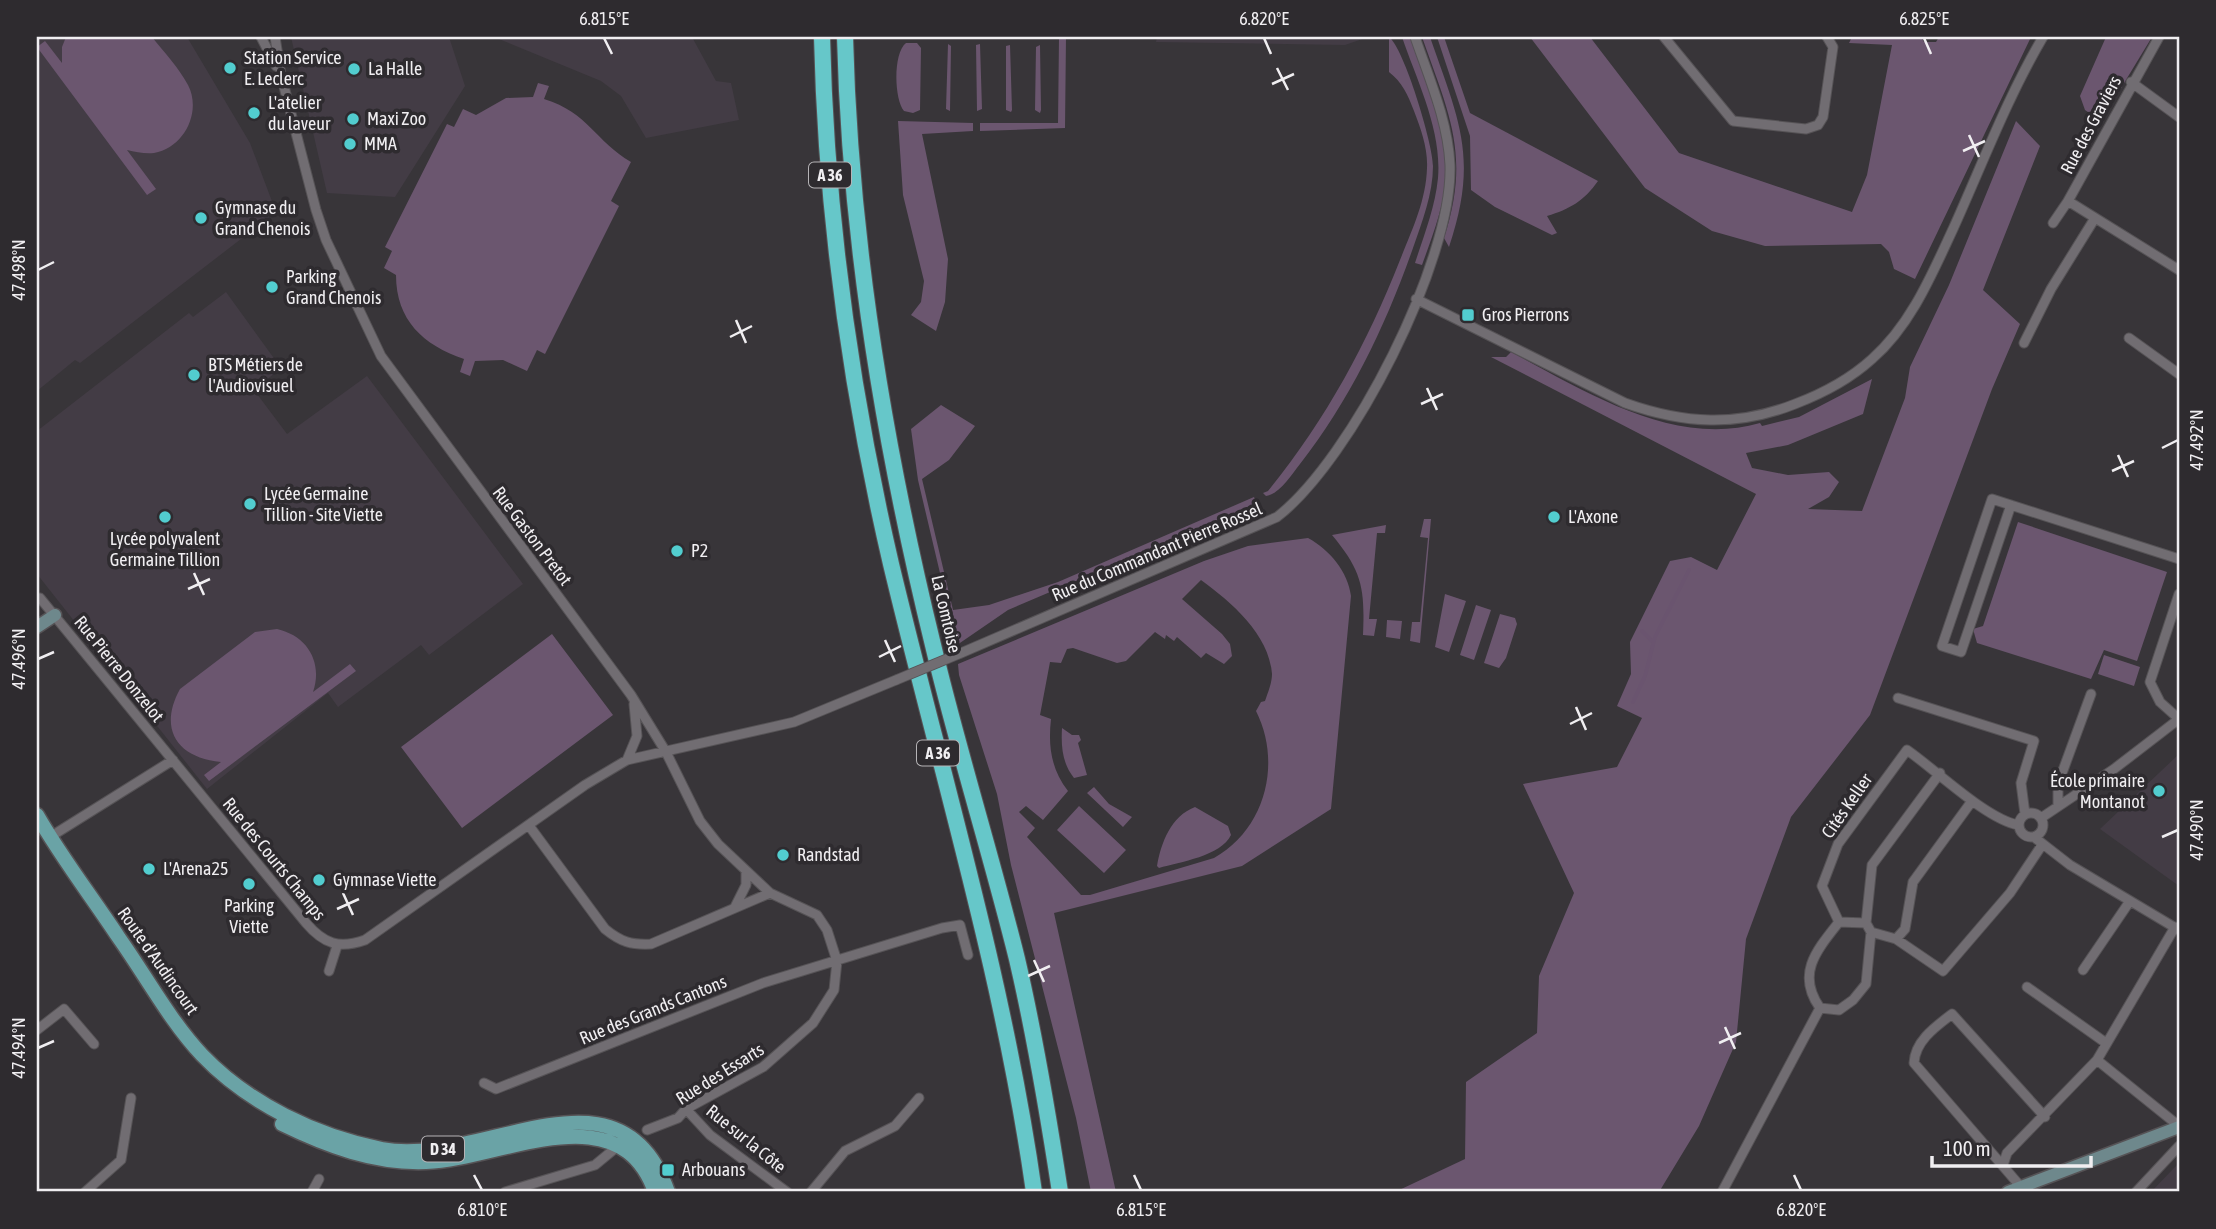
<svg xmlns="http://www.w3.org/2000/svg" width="2216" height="1229" font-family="'Asap Condensed',sans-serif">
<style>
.built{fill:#433c45}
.green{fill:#6b566f;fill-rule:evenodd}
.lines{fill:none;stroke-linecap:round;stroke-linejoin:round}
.stream{stroke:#6a546f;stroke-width:3.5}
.street-casing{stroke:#565356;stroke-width:11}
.secondary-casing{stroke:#565356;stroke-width:15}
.primary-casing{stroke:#565356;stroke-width:17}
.highway-casing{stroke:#565356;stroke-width:18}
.street{stroke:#716d72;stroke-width:9}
.secondary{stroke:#6e888c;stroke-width:12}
.primary{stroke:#6aa3a6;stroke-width:14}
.highway{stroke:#66c7c9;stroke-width:16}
.street-bridge-casing{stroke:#565356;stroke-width:11;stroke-linecap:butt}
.street-bridge{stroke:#716d72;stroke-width:9}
.ticks{fill:none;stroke:#f0eef1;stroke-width:2.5}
.poi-dot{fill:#52cdcf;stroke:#2e2b2f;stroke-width:2.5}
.labels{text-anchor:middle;stroke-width:7;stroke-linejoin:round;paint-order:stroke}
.shield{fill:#2e2b2f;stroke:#b6b4b7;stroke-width:2}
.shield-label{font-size:16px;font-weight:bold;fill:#f0eef1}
.poi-label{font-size:18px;fill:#f0eef1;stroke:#2e2b2f;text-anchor:start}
.street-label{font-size:18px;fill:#f0eef1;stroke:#2e2b2f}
.neatline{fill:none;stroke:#f0eef1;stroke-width:2.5}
.ticks-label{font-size:18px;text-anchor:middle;fill:#f0eef1}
</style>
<rect width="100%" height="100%" fill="#383539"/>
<path class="built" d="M37 37H187L250 143 276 212 80 363 75 360 37 391Z
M291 37H449L465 86 395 197 327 193Z
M494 37H692L716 81 731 83 739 120 646 138 621 96 601 81Z
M1157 37H1368L1345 45 1156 42Z
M226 292 281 368 254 390 287 434 367 376 523 584 429 655 421 645 338 707 328 693 207 789 37 574V431L189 313 193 317Z
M2179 754V886L2100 829Z
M2179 1163V1192H2151L2174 1168Z"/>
<path class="green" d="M66 37H152C164 52 179 68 188 85 202 112 184 148 154 153 145 154 136 152 127 150L156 189 147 195 37 47 45 41 62 63V47Z
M1059 37H1066L1065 128 980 131V123H1058Z
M1389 37C1404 48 1433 144 1433 166 1433 194 1422 222 1413 248 1386 325 1350 400 1300 464 1291 475 1280 494 1266 496L1263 493 1268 491C1325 421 1367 344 1400 260 1412 230 1426 201 1427 168 1428 149 1421 129 1414 111 1408 95 1402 82 1389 72Z
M1402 37H1410C1425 81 1449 129 1446 177 1444 207 1432 237 1422 265L1415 263C1424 235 1435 208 1438 178 1442 130 1417 81 1402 37Z
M1422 37H1430C1459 121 1479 157 1449 247L1444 238C1471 155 1449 114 1422 37Z
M1437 37H1444L1470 113 1598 181C1584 201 1570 209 1547 216L1557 233 1552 235 1495 207 1471 190 1470 136Z
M1530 37H1590L1679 153 1852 212 1867 175 1892 45 1849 43 1852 37H1921L1924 42H1936L1939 37H2031L1915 279 1894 269 1889 252 1881 244 1765 246 1712 231 1645 188Z
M2106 37H2152L2101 121 2085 110 2080 96Z
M906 43H917L921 48 920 110 913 113 904 111C894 99 893 53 906 43Z
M948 44 951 46 950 111 946 109Z
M980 44 982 109 977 111 976 45Z
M1010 45 1012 110 1011 112 1006 110V46Z
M1040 45 1041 110 1040 113 1035 110 1036 47Z
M538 83 549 86 544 99C589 113 595 141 631 162L611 201 619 206 545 354 537 350 527 371 503 360 475 361 470 376 460 372 464 359C423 345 396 320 396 275L384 268 392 251 385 247 447 124 454 127 463 109 476 115 506 98 533 97Z
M898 121 973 123V131L922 134 948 259 945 302 936 331 911 315 921 302 924 281 903 195Z
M2016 121 2040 146 1983 290 2020 324 1992 389 1870 715 1791 817 1746 939 1736 1042 1699 1126 1659 1192H1395L1465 1159 1466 1082 1537 1033 1539 976 1574 893 1523 784 1617 767 1642 718 1617 706 1631 674 1630 642 1670 561 1691 557 1717 570 1756 494 1491 357H1506L1511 352C1585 391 1673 448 1760 423L1762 426 1799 417 1872 379 1863 414 1788 445 1746 453 1752 468 1788 475 1829 472 1839 482 1829 497 1808 509 1862 511 1905 398 1910 367 1949 285Z
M941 405 975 426 949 460 922 479 953 610 989 605 1058 582 1254 497 1257 504 1008 610 957 645 918 480 911 429Z
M1424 519H1431L1420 643 1410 641 1412 622H1420L1428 538 1420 537Z
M2018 522 2167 572 2137 661 2104 650 2091 679 1977 643 1973 629 1983 626Z
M1386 525 1385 533H1377L1369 619H1377L1374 636 1363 635C1365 588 1362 571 1332 535Z
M1308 538C1330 550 1348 572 1351 596L1331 809 1242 866 1054 913 1116 1192H1091L1076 1118 1011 865 997 794 959 675 958 664 1204 561 1248 546ZM1201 580C1231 602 1269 634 1272 674 1272 683 1268 692 1265 701L1261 702 1256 711C1282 762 1266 829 1214 858L1090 895H1081L1027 837 1035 828 1019 812 1026 806 1043 820 1068 791C1051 769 1048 746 1051 719L1040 715 1050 662 1061 663 1067 649 1073 648 1117 663 1126 661 1155 632 1165 639 1166 635 1174 641 1177 637 1201 658 1206 653 1224 664 1232 656 1230 644 1222 634 1182 599Z
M1445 594 1466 601 1449 652 1435 647Z
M1476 605 1491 610 1474 660 1460 655Z
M1500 614 1515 618 1517 624 1506 658 1499 668 1484 663Z
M1387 620 1402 621 1400 639 1386 637Z
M277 629C308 636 323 663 313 692L350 664 356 671 209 781 204 775 221 762C177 758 158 729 180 689L255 632Z
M552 634 613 715 462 828 401 747Z
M2104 655 2140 667 2134 686 2098 674Z
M1062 728 1072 735H1079L1081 740 1078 743 1087 775 1074 778C1062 763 1061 746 1062 728Z
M1094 787 1109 804 1132 817 1123 827 1087 793Z
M1079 806 1126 850 1104 873 1057 830Z
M1195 807 1228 826 1231 835C1221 856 1180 862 1159 868L1157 866C1161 843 1171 816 1195 807Z"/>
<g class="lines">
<path class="stream" d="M1642 631 1652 641
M1633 702 1645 676 1655 637 1689 570"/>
<g class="street-casing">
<path id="street" d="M261 37 276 66
M275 37 281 75 316 210 326 240 381 356 631 695 666 752 700 821 718 844 770 893 817 915 827 930 837 961 834 990 813 1023 763 1067 686 1109 678 1118 647 1130
M1664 37 1733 121 1806 129 1818 125 1823 117 1833 47 1827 37
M2159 37 2068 201 2179 270
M2131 82 2179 117
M2053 223 2068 201
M1416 299 1625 403C1684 424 1737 427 1795 404 1824 393 1850 379 1872 359 1911 325 1932 274 1953 229 1982 165 2007 98 2043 37
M2129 338 2179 374
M2024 343 2051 289 2095 218
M2011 505 1961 652 1942 646 1992 499 2179 559
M40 598 306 923C324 944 339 949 365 940L585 785 627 760 794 722 896 680
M961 653 1277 517C1352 459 1453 260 1450 165 1448 121 1429 78 1415 37
M1898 698 2034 741 2021 783 2025 814
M2179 719 2160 702 2150 682 2179 594
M627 760 637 736 634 704
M2058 805V784L2091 694
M2019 825a12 12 0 1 1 24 0a12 12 0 1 1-24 0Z
M2041 818 2114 769 2179 719
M530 827 605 929C621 942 631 945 651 944L770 893
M50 837 173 760
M2034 837 2070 865 2179 930
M735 907 746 885V873
M1839 922 1822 886 1838 844 1907 750C1936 770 1986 819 2018 825
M1871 932 1896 939 1905 929 1913 882 1972 801
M1896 939 1943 971 2010 893 2042 845
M2083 970 2130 901
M329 971 337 946
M2027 987 2106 1043
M1820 1008C1796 974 1816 951 1839 922L1866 923
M37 1030 64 1009 94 1044
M2097 1060 2179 1126
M484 1083 496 1089 763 983 942 928 960 925 968 955
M686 1109 710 1135 787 1192
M2003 1165 2007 1153 2097 1060 2175 927
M2021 1187 1914 1063C1915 1041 1935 1027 1952 1014L2045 1117
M85 1192 121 1160 131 1098
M312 1192 319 1179
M505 1192 595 1165 618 1146
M811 1192 845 1151 895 1126 919 1098
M1722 1192 1820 1008 1839 1010 1853 1000 1866 984 1871 932 1866 923 1872 865 1940 773
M2136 1192 2179 1146"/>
</g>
<g class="secondary-casing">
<path id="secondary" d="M37 627 55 615
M2008 1192 2179 1127"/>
</g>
<g class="primary-casing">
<path id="primary" d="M37 815C61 857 92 897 119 938 146 976 170 1021 202 1055 249 1104 316 1136 382 1149 482 1168 620 1054 668 1192
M282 1124C327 1146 375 1164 426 1162 500 1160 619 1090 655 1192"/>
</g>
<g class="highway-casing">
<path id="highway" d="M822 37C826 214 851 392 891 564 941 773 1004 979 1034 1192
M845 37C850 243 884 445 933 645 958 750 991 854 1017 959 1035 1036 1048 1114 1060 1192"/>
</g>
<use href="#street" class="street"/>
<use href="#secondary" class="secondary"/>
<use href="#primary" class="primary"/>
<use href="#highway" class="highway"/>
<g class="street-bridge-casing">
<path id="street-bridge" d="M896 680 961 653"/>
</g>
<use href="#street-bridge" class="street-bridge"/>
</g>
<path class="ticks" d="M604 38 612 54M1264 38 1271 54M1924 38 1931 54M1277 68 1288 90M1272 84 1294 74M1969 135 1979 157M1963 151 1985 141M38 270 54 262M736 320 746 343M730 337 752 326M1427 388 1437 410M1421 404 1443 394M2162 448 2178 440M2118 455 2128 477M2112 471 2134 461M194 573 204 595M188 589 210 579M885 640 895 662M879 657 901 646M38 659 54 652M1576 707 1586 730M1570 724 1592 713M2162 837 2178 830M343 893 353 915M337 909 359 899M1034 960 1044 982M1028 976 1050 966M1725 1027 1735 1049M1719 1043 1741 1033M38 1048 54 1041M474 1175 482 1190M1134 1175 1141 1190M1794 1175 1801 1190"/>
<g class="poi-dot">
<circle cx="230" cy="68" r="7"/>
<circle cx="354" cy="69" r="7"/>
<circle cx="254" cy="113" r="7"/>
<circle cx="353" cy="119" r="7"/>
<circle cx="350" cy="144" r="7"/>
<circle cx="201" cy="218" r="7"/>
<circle cx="272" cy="287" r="7"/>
<rect x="1461" y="308" width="14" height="14" rx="3.5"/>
<circle cx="194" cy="375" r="7"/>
<circle cx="250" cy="504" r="7"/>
<circle cx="165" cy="517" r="7"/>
<circle cx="1554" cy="517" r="7"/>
<circle cx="677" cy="551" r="7"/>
<circle cx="2159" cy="791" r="7"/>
<circle cx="783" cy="855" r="7"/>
<circle cx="149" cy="869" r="7"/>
<circle cx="319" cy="880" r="7"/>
<circle cx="249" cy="884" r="7"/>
<rect x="661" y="1163" width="14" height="14" rx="3.5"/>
</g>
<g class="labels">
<g class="shield">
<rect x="809" y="162.5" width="42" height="25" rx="5"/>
<rect x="917" y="740.5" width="42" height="25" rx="5"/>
<rect x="422" y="1136.5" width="42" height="25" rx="5"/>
</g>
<g class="shield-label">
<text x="830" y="181">A 36</text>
<text x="938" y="759">A 36</text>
<text x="443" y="1155">D 34</text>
</g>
<g class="poi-label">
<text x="244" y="64">Station Service<tspan x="244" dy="21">E. Leclerc</tspan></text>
<text x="368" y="75">La Halle</text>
<text x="268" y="109">L'atelier<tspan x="268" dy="21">du laveur</tspan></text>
<text x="367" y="125">Maxi Zoo</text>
<text x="364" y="150">MMA</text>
<text x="215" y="214">Gymnase du<tspan x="215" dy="21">Grand Chenois</tspan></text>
<text x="286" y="283">Parking<tspan x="286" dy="21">Grand Chenois</tspan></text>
<text x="1482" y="321">Gros Pierrons</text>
<text x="208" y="371">BTS Métiers de<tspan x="208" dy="21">l'Audiovisuel</tspan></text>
<text x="264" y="500">Lycée Germaine<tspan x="264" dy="21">Tillion - Site Viette</tspan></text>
<text x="1568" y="523">L'Axone</text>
<text x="165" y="545" text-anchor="middle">Lycée polyvalent<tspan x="165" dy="21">Germaine Tillion</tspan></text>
<text x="691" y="557">P2</text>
<text x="2145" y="787" text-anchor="end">École primaire<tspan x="2145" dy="21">Montanot</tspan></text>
<text x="797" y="861">Randstad</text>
<text x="163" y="875">L'Arena25</text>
<text x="333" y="886">Gymnase Viette</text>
<text x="249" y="912" text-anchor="middle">Parking<tspan x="249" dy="21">Viette</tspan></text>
<text x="682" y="1176">Arbouans</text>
</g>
<g class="street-label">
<text transform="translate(2091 125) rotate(-62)" y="6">Rue des Graviers</text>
<text transform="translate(532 536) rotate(53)" y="6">Rue Gaston Pretot</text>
<text transform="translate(1157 552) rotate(-23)" y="6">Rue du Commandant Pierre Rossel</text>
<text transform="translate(946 614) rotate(77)" y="6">La Comtoise</text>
<text transform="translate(119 669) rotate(51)" y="6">Rue Pierre Donzelot</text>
<text transform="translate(1847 806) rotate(-55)" y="6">Cités Keller</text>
<text transform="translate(274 859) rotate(51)" y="6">Rue des Courts Champs</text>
<text transform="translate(158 961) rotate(55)" y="6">Route d'Audincourt</text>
<text transform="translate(653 1010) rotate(-22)" y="6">Rue des Grands Cantons</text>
<text transform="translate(720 1074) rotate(-32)" y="6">Rue des Essarts</text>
<text transform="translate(746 1139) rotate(39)" y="6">Rue sur la Côte</text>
</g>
</g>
<rect width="2216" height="1229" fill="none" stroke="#2e2b2f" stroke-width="77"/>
<path d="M1932 1156v10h159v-10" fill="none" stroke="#f0eef1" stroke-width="3.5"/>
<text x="1943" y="1156" font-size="21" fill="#f0eef1" stroke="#2e2b2f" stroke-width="5" paint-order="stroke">100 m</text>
<rect x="38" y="38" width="2140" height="1152" class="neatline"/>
<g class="ticks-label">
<text x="604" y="25">6.815°E</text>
<text x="1264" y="25">6.820°E</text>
<text x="1924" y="25">6.825°E</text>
<text transform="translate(19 270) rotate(-90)" y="6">47.498°N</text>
<text transform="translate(2197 440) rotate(-90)" y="6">47.492°N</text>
<text transform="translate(19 659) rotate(-90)" y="6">47.496°N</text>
<text transform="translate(2197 830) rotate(-90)" y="6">47.490°N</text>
<text transform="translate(19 1048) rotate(-90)" y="6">47.494°N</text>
<text x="482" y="1216">6.810°E</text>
<text x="1141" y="1216">6.815°E</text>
<text x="1801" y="1216">6.820°E</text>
</g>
</svg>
